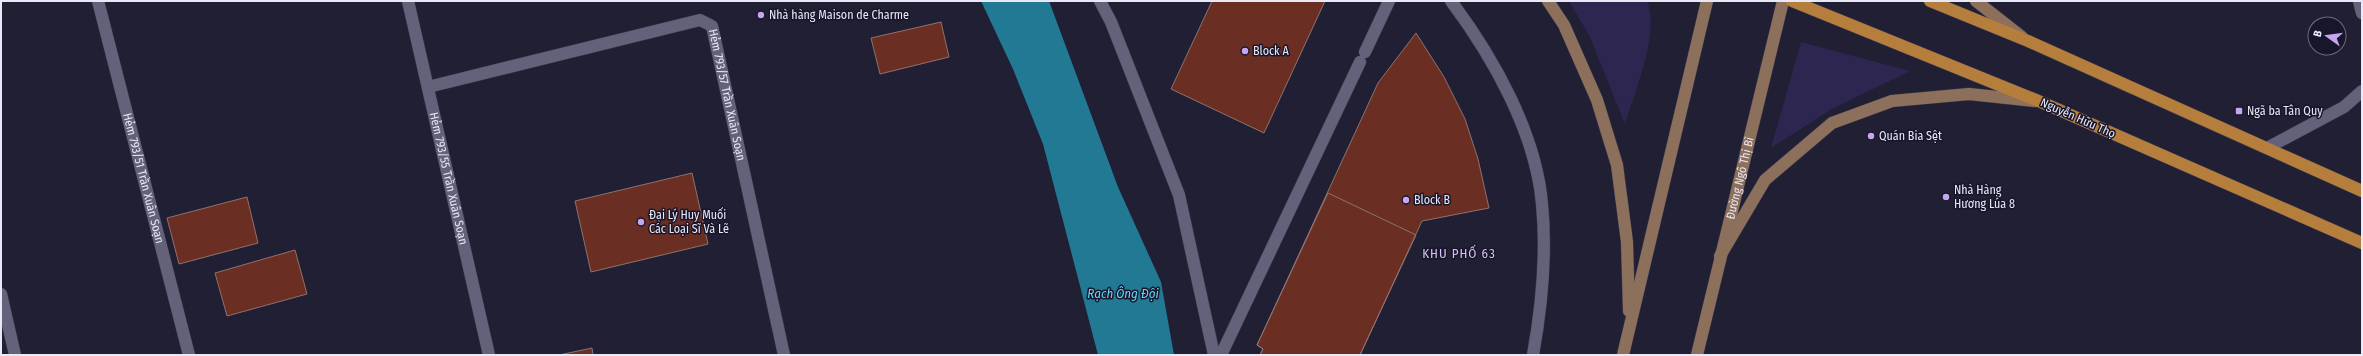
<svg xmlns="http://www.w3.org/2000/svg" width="2363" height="356" font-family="'Fira Sans Condensed',sans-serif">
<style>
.green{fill:#2c2650}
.water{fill:#227994}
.building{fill:#6a2e22;stroke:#8f726c}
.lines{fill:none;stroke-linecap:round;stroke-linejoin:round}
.lane-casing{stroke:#3c3a4b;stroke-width:13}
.street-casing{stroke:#3c3a4b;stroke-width:13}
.secondary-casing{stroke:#3c3a4b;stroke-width:13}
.primary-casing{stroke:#3c3a4b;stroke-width:13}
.lane{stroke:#63627a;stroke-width:12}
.street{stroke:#63627a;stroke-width:12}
.secondary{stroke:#8c705c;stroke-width:12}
.primary{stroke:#b57e3d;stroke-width:12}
.poi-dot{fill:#c6a6f0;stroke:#18162a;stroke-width:1.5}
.labels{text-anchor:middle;stroke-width:3;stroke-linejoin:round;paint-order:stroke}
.poi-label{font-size:12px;fill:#e9e8f7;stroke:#18162a;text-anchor:start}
.street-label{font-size:12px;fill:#e9e8f7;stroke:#18162a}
.neighbourhood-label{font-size:13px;letter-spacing:1px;fill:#d7bff7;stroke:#18162a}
.water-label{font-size:13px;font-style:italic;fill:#60d6fe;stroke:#18162a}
</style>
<rect width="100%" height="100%" fill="#211f34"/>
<path class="green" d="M1569 1H1647C1660 34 1635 91 1625 124L1589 35Z
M1801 42 1910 71 1832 109 1771 148Z"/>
<path class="water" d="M981 1H1049L1118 187 1161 282 1174 355H1098L1043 144 1013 69Z"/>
<path class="building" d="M1212 1H1325L1264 133 1171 89Z
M941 22 949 57 880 74 871 38Z
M1416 33 1444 77 1465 119 1478 159 1489 208 1422 221 1360 355H1260L1263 349 1257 345 1378 83Z
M692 173 708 244 591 272 575 201Z
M1328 193 1416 235 1360 355H1260L1263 349 1257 345Z
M247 197 258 243 179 264 167 218Z
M295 250 307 294 227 316 215 273Z
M592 348 593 355H559Z"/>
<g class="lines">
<g class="lane-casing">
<path id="lane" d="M1100 1 1111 22 1179 195 1214 355
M1451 1C1493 57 1536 133 1542 204 1547 255 1542 305 1533 355
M2359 1 2362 13
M1365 52 1389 1
M2267 148 2344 107 2362 91
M1221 355 1360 62"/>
</g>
<g class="street-casing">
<g id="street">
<path id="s1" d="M98 1 189 355"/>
<path id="s2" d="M408 1 489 355"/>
<path id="s3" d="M428 87 700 20 712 26 784 355"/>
<path d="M1 294 15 355"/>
</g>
</g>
<g class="secondary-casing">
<g id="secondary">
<path d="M1548 1 1564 25 1597 100 1617 165 1627 242 1629 311"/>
<path d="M1976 1 2022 37"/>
<path d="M1720 256 1765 180 1832 123 1892 101 1969 94 2035 101"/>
<path d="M1623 355 1707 1"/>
<path id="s4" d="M1697 355 1783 1"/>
</g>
</g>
<g class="primary-casing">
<path id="primary" d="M1792 1 2041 102 2362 243
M1930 1 2028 41 2362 191"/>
</g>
<use href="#lane" class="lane"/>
<use href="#street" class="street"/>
<use href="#secondary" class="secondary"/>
<use href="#primary" class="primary"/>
</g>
<g class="poi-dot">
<circle cx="761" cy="15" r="4"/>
<circle cx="1245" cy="51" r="4"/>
<rect x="2235" y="107" width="8" height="8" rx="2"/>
<circle cx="1871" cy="136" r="4"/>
<circle cx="1946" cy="197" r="4"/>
<circle cx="1406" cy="200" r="4"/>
<circle cx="641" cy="222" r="4"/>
</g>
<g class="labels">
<g class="poi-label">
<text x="769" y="19">Nhà hàng Maison de Charme</text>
<text x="1253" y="55">Block A</text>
<text x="2247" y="115">Ngã ba Tân Quy</text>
<text x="1879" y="140">Quán Bia Sệt</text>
<text x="1954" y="194">Nhà Hàng<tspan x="1954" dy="14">Hương Lúa 8</tspan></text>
<text x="1414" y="204">Block B</text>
<text x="649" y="219">Đại Lý Huy Muối<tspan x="649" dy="14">Các Loại Sĩ Và Lẽ</tspan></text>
</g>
<g class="street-label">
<text dy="4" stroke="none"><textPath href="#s3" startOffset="364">Hẻm 793/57 Trần Xuân Soạn</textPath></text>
<text transform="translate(2078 118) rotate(24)" y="4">Nguyễn Hữu Thọ</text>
<text dy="4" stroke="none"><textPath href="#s1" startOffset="183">Hẻm 793/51 Trần Xuân Soạn</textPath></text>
<text dy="4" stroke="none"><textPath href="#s2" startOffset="182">Hẻm 793/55 Trần Xuân Soạn</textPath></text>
<text dy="4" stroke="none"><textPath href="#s4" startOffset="182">Đường Ngô Thị Bì</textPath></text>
</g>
<g class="neighbourhood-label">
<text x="1459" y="258">KHU PHỐ 63</text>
</g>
<g class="water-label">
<text x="1123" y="298">Rạch Ông Đội</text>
</g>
</g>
<rect width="2363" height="356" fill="none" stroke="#e9e8f7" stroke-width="4"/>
<g transform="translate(2327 36) rotate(284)"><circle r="19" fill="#18162a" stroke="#6c6a7c"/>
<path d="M0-3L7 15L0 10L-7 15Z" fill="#c6a6f0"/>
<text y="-6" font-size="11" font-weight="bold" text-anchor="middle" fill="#e9e8f7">B</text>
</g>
</svg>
